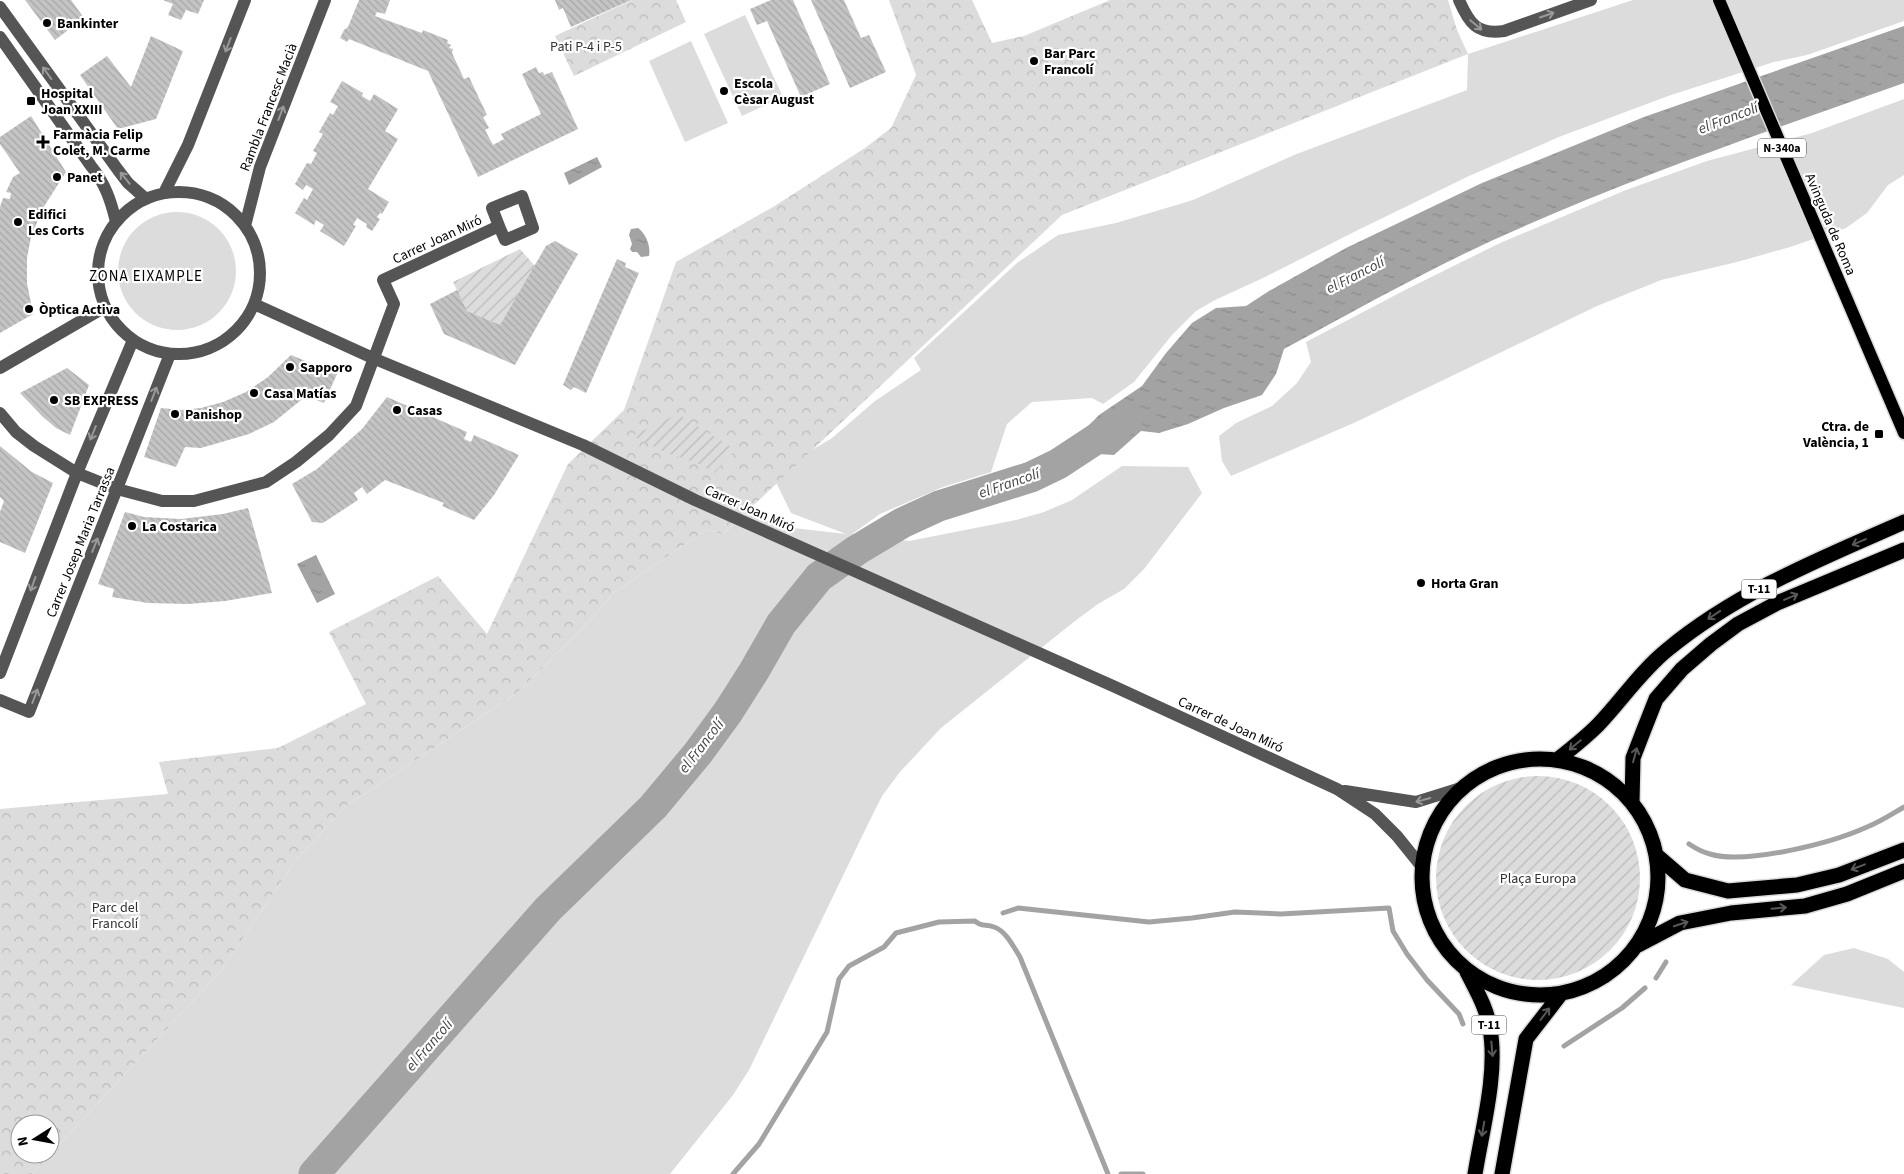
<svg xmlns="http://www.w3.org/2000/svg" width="1904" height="1174" font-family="'Source Sans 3',sans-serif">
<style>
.grass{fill:#dcdcdc}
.park{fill:url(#park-crowns);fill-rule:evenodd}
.garden{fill:url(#garden-furrows)}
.water{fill:url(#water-ripples)}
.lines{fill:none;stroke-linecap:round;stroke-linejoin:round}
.stream{stroke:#a3a3a3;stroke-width:5}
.river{stroke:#a3a3a3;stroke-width:31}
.building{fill:url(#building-back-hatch)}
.major-casing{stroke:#dbdbdb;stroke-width:15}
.highway-casing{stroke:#dbdbdb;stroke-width:18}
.minor{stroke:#555;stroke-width:12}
.major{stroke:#000;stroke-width:12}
.highway{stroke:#000;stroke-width:15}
.oneway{stroke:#999}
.oneway2{stroke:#595959}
.poi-dot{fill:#000;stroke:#fff;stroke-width:2}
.labels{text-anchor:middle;stroke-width:4.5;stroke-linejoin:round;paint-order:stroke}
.shield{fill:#fff;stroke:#4c4c4c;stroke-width:1}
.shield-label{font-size:12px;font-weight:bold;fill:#000}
.poi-label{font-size:14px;font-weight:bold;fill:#000;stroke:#fff;text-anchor:start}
.park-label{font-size:14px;fill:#333;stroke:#fff}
.street-label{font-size:14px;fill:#000;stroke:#fff}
.water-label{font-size:15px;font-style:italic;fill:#444;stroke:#fff}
.neighbourhood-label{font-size:15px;letter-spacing:1px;fill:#000;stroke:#fff}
</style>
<defs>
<pattern id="park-crowns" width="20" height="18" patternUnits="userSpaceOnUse" patternTransform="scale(1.25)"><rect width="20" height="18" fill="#dcdcdc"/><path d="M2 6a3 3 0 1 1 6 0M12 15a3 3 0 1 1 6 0" fill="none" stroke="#bbb"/></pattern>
<pattern id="garden-furrows" width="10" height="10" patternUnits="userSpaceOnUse" patternTransform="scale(1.25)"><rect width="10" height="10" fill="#dcdcdc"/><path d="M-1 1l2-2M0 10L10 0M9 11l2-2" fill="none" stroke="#bbb"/></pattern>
<pattern id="water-ripples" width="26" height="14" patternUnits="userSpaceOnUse" patternTransform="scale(1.25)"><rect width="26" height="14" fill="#a3a3a3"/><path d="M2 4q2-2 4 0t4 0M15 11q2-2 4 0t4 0" fill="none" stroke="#8b8b8b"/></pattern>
<pattern id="building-back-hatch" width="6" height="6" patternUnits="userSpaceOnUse" patternTransform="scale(1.25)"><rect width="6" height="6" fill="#c4c4c4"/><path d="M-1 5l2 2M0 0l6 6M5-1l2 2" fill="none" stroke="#a7a7a7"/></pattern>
</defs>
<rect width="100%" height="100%" fill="#fff"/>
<path class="grass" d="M1633 0H1904V21L1807 55 1774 62 1668 96 1559 137 1469 176 1358 230 1263 278 1215 300 1196 311 1172 335 1134 382 1103 404 1092 398 1032 402 1007 424 991 472 943 487 880 514 852 534 909 541 1016 520 1044 512 1072 500 1122 466 1188 467 1202 493 1144 569 1124 589 1098 604 1075 621 941 728 900 772 882 796 869 822 749 1070 733 1095 670 1174H32L219 973 297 859 346 806 517 693 589 621 615 592 706 530 723 534 749 510 776 526 846 534 791 513 772 474 832 438 875 401 921 370 914 358 1017 263 1058 235 1116 223 1193 200 1294 155 1467 90 1468 54Z
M745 15 783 97 742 116 704 34Z
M691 41 728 123 685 142 649 61Z
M1904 99V175L1888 185 1867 213 1846 228 1790 247 1737 262 1661 280 1597 306 1356 422 1231 476 1222 461 1219 436 1236 423 1272 406 1297 383 1311 362 1306 342 1405 290 1500 243 1626 190 1707 161 1812 133Z
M118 271a59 59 0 1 1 118 0a59 59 0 1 1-118 0Z
M1854 948 1888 959 1904 972V1008L1791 985 1824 955Z"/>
<path class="park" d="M632 0H676L686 22 574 76 555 36Z
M889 0H972L992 43 1024 36 1110 0H1448L1457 30 1468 54 1062 215 723 534 706 530 615 592 589 621 517 693 346 806 297 859 219 973 32 1174H0V809L168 794 159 762 278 748 366 704 329 632 438 576 487 634 568 464 624 410 676 262 773 207 865 148 891 128 916 75ZM20 1124H50V1154H20Z"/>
<path class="garden" d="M520 249 535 266 500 325 467 311 453 282Z
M678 414 736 450 724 462 715 473 697 463 667 453 632 436Z
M1436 878a102 102 0 1 1 204 0a102 102 0 1 1-204 0Z"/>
<path class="water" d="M1904 26V83C1765 132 1625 180 1491 241 1420 274 1352 312 1284 349L1276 374 1262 395 1224 408 1188 424 1159 433 1141 431 1114 455 1099 454 1084 430 1099 415 1142 386 1166 353 1192 323 1216 308 1246 306 1269 291 1346 248 1482 183 1644 117Z
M597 157 602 167 569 185 564 173Z
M638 228C646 234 651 246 649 256L641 257 637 252H632L630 249 632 244 629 235 631 229Z
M316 555 335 594 317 603 297 564Z"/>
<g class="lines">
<path class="stream" d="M1689 844C1695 848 1702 852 1710 854 1746 865 1832 843 1867 827 1880 822 1892 814 1904 807
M1003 913 1018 908 1149 922 1192 918 1235 912 1281 914 1389 908 1393 931 1407 954 1427 980 1459 1014 1463 1024
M1656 978 1666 962
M1564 1046 1622 1008 1645 988
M733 1174 759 1144 827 1032 839 979 849 966 884 947 896 933 939 922 975 921C981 927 986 924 994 927 1006 931 1013 946 1020 957L1108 1174
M1121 1174H1143"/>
<path class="river" d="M314 1174 548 909 653 807 698 753 728 712 754 671 781 624 819 577 857 550 902 523 939 506 1031 477 1058 464 1128 418"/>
</g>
<path class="building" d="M25 0H71L84 18 55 40Z
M163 0H204L198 14 186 10 181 20 168 15 173 4Z
M359 0H390L385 14 377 12 375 16 422 33 423 30 448 40 447 43 451 45 449 48 453 49 452 53 464 79 469 77 487 115 483 117 489 128 485 130 493 145 504 139 501 134 541 114 522 74 536 67 539 73 543 72 544 75 552 72 578 129 478 177 428 71 349 39 347 42 340 38 344 30 348 27Z
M555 0H631L571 27 563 8 559 10Z
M771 0H793L830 84 801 97 767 21 757 25 750 9Z
M811 0H844L861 38 869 35 886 72 850 88Z
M151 36 183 51 156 119 118 129 80 75 107 56 131 87Z
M342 81 363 93 362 96 370 101 374 94 398 109 385 131 398 139 368 189 389 202 382 214 380 213 377 217 380 219 372 231 366 227 367 224 357 218 353 225 356 226 344 246 320 231 324 225 316 220 314 225 295 213 304 198 307 200 313 189 306 185 303 190 295 184 307 163 311 164 317 153 313 151 323 134 319 132 330 113 333 115 338 106 330 102Z
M31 116 66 172 43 208 31 237 27 258V283L33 314 0 333V207L3 198 10 199 11 193 6 192 13 177 20 173 0 144V137Z
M555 241 578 254 515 365 444 334 430 304 457 290 467 311 500 325 546 246Z
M617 259 626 263 625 267 639 273 586 393 574 387 571 390 563 385Z
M291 355 337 374 324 403 306 396 274 422 249 434 201 448 185 447 176 467 144 457 161 408 181 410 201 408 223 402 246 392 268 377Z
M67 368 89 385 70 435 56 428 43 417 20 393Z
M387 397 467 432 464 439 471 442 474 435 519 455 494 495 474 520 442 506 444 503 385 480 367 494 362 487 354 493 358 500 323 523 312 522 292 484 317 469 362 429Z
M0 446 32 472 53 483 25 553 0 542V512L4 501 0 497Z
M248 508 272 593 225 601 188 604 148 603 112 597 114 589 98 584 125 512 144 517 181 519 223 514Z"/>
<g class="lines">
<g class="major-casing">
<path id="major" d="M1719 0 1904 433"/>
</g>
<g class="highway-casing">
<path id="highway" d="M1422 877a118 118 0 1 1 236 0a118 118 0 1 1-236 0Z
M1557 760C1571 749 1585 738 1598 725 1621 701 1641 671 1667 650 1737 592 1822 558 1904 522
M1632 803 1633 758 1643 732 1656 699 1682 669 1711 644 1738 624 1777 603 1904 550
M1656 855 1685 880 1728 891 1797 885 1839 875 1904 850
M1638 945 1680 923 1731 913 1805 906 1847 894 1904 871
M1467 972C1476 990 1487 1008 1490 1029 1498 1073 1482 1130 1475 1174
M1502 1174 1526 1039 1560 995"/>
</g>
<path class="minor" d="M1459 0C1469 23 1477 35 1504 31L1591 0
M0 7 118 170 128 183 146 199
M0 37 91 166C105 183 111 201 116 222
M98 273a81 81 0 1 1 162 0a81 81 0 1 1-162 0Z
M164 193 188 145 245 0
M245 226 260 167 325 0
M254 304 375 359 583 445 695 500 1113 686 1337 789 1375 814 1397 836 1422 867
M0 368 105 307
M0 413 16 432 34 446 77 473 117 489 162 501H194L266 482 296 462 329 435 356 406 394 304 383 280 499 226 505 240 533 228 522 196 492 208 499 226
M0 673 77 473 133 340
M0 700 29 712 170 354
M1345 791 1416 802 1464 787"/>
<use href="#major" class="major"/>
<use href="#highway" class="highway"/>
</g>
<defs><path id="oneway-shaft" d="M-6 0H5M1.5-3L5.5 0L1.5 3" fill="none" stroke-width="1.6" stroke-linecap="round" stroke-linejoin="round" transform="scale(1.25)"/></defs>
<g class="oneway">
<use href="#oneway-shaft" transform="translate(1547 15) rotate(-19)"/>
<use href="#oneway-shaft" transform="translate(1476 25) rotate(40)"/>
<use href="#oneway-shaft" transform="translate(228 45) rotate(111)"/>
<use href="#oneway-shaft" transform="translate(47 73) rotate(-126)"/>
<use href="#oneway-shaft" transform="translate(281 113) rotate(-69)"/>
<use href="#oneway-shaft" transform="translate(125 178) rotate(-129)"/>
<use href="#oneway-shaft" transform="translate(154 394) rotate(-69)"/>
<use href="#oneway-shaft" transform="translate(93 433) rotate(112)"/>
<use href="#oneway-shaft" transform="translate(95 545) rotate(-68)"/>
<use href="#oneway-shaft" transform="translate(33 584) rotate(110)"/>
<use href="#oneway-shaft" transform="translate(35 696) rotate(-69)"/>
<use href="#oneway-shaft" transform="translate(1423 800) rotate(165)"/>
</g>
<g class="oneway2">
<use href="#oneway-shaft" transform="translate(1859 542) rotate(157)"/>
<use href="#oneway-shaft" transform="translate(1791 597) rotate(-23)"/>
<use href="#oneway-shaft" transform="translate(1714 615) rotate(146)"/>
<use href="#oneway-shaft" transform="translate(1575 745) rotate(140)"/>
<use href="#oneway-shaft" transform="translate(1635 755) rotate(-75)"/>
<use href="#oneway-shaft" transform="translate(1858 867) rotate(159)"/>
<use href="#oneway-shaft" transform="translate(1779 908) rotate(-5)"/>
<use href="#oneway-shaft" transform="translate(1681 924) rotate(-18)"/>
<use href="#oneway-shaft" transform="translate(1545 1014) rotate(-53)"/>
<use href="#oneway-shaft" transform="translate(1492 1049) rotate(85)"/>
<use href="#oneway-shaft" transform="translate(1483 1129) rotate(100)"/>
</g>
<g class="poi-dot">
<circle cx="47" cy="23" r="5"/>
<circle cx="1034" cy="61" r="5"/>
<circle cx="724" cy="91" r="5"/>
<rect x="26" y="96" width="10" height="10" rx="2.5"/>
<path d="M40.5 134.5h5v5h5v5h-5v5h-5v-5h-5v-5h5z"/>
<circle cx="57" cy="177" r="5"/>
<circle cx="18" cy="222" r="5"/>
<circle cx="29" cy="309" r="5"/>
<circle cx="290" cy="367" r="5"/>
<circle cx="254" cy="393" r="5"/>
<circle cx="54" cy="400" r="5"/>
<circle cx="397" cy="410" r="5"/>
<circle cx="175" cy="414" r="5"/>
<rect x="1874" y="429" width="10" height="10" rx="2.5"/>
<circle cx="132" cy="526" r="5"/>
<circle cx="1421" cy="583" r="5"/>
</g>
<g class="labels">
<g class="shield">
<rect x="1758" y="138.5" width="48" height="19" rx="4"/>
<rect x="1741.5" y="579.5" width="35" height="19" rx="4"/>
<rect x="1471.5" y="1015.5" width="35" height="19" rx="4"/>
</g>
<g class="shield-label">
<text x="1782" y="152">N-340a</text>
<text x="1759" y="593">T-11</text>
<text x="1489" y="1029">T-11</text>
</g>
<g class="poi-label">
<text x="57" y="28">Bankinter</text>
<text x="1044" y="58">Bar Parc<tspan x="1044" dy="16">Francolí</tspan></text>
<text x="734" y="88">Escola<tspan x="734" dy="16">Cèsar August</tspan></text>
<text x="41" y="98">Hospital<tspan x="41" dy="16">Joan XXIII</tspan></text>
<text x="53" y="139">Farmàcia Felip<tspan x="53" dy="16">Colet, M. Carme</tspan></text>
<text x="67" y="182">Panet</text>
<text x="28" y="219">Edifici<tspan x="28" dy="16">Les Corts</tspan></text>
<text x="39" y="314">Òptica Activa</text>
<text x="300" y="372">Sapporo</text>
<text x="264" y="398">Casa Matías</text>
<text x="64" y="405">SB EXPRESS</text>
<text x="407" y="415">Casas</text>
<text x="185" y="419">Panishop</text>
<text x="1869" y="431" text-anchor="end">Ctra. de<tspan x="1869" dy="16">València, 1</tspan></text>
<text x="142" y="531">La Costarica</text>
<text x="1431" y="588">Horta Gran</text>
</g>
<g class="park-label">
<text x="586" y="51">Pati P-4 i P-5</text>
<text x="1538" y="883">Plaça Europa</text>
<text x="115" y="912">Parc del<tspan x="115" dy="16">Francolí</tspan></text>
</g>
<g class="street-label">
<text transform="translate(268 107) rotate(-69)" y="5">Rambla Francesc Macià</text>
<text transform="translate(1831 224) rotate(67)" y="5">Avinguda de Roma</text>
<text transform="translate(437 239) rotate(-25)" y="5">Carrer Joan Miró</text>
<text transform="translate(750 508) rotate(24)" y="5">Carrer Joan Miró</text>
<text transform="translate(80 542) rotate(-68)" y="5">Carrer Josep Maria Tarrassa</text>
<text transform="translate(1231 724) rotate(25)" y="5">Carrer de Joan Miró</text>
</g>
<g class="water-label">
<text transform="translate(1728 118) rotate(-21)" y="5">el Francolí</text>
<text transform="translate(1355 275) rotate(-27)" y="5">el Francolí</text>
<text transform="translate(1009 483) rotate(-19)" y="5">el Francolí</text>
<text transform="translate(701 746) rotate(-52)" y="5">el Francolí</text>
<text transform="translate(429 1045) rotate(-49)" y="5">el Francolí</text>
</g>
<g class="neighbourhood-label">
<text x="146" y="281">ZONA EIXAMPLE</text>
</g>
</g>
<g transform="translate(35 1139) rotate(259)"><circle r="24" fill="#ffffff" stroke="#999999"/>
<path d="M0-4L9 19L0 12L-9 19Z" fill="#000000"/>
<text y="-8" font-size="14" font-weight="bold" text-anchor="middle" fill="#000000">N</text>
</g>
</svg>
